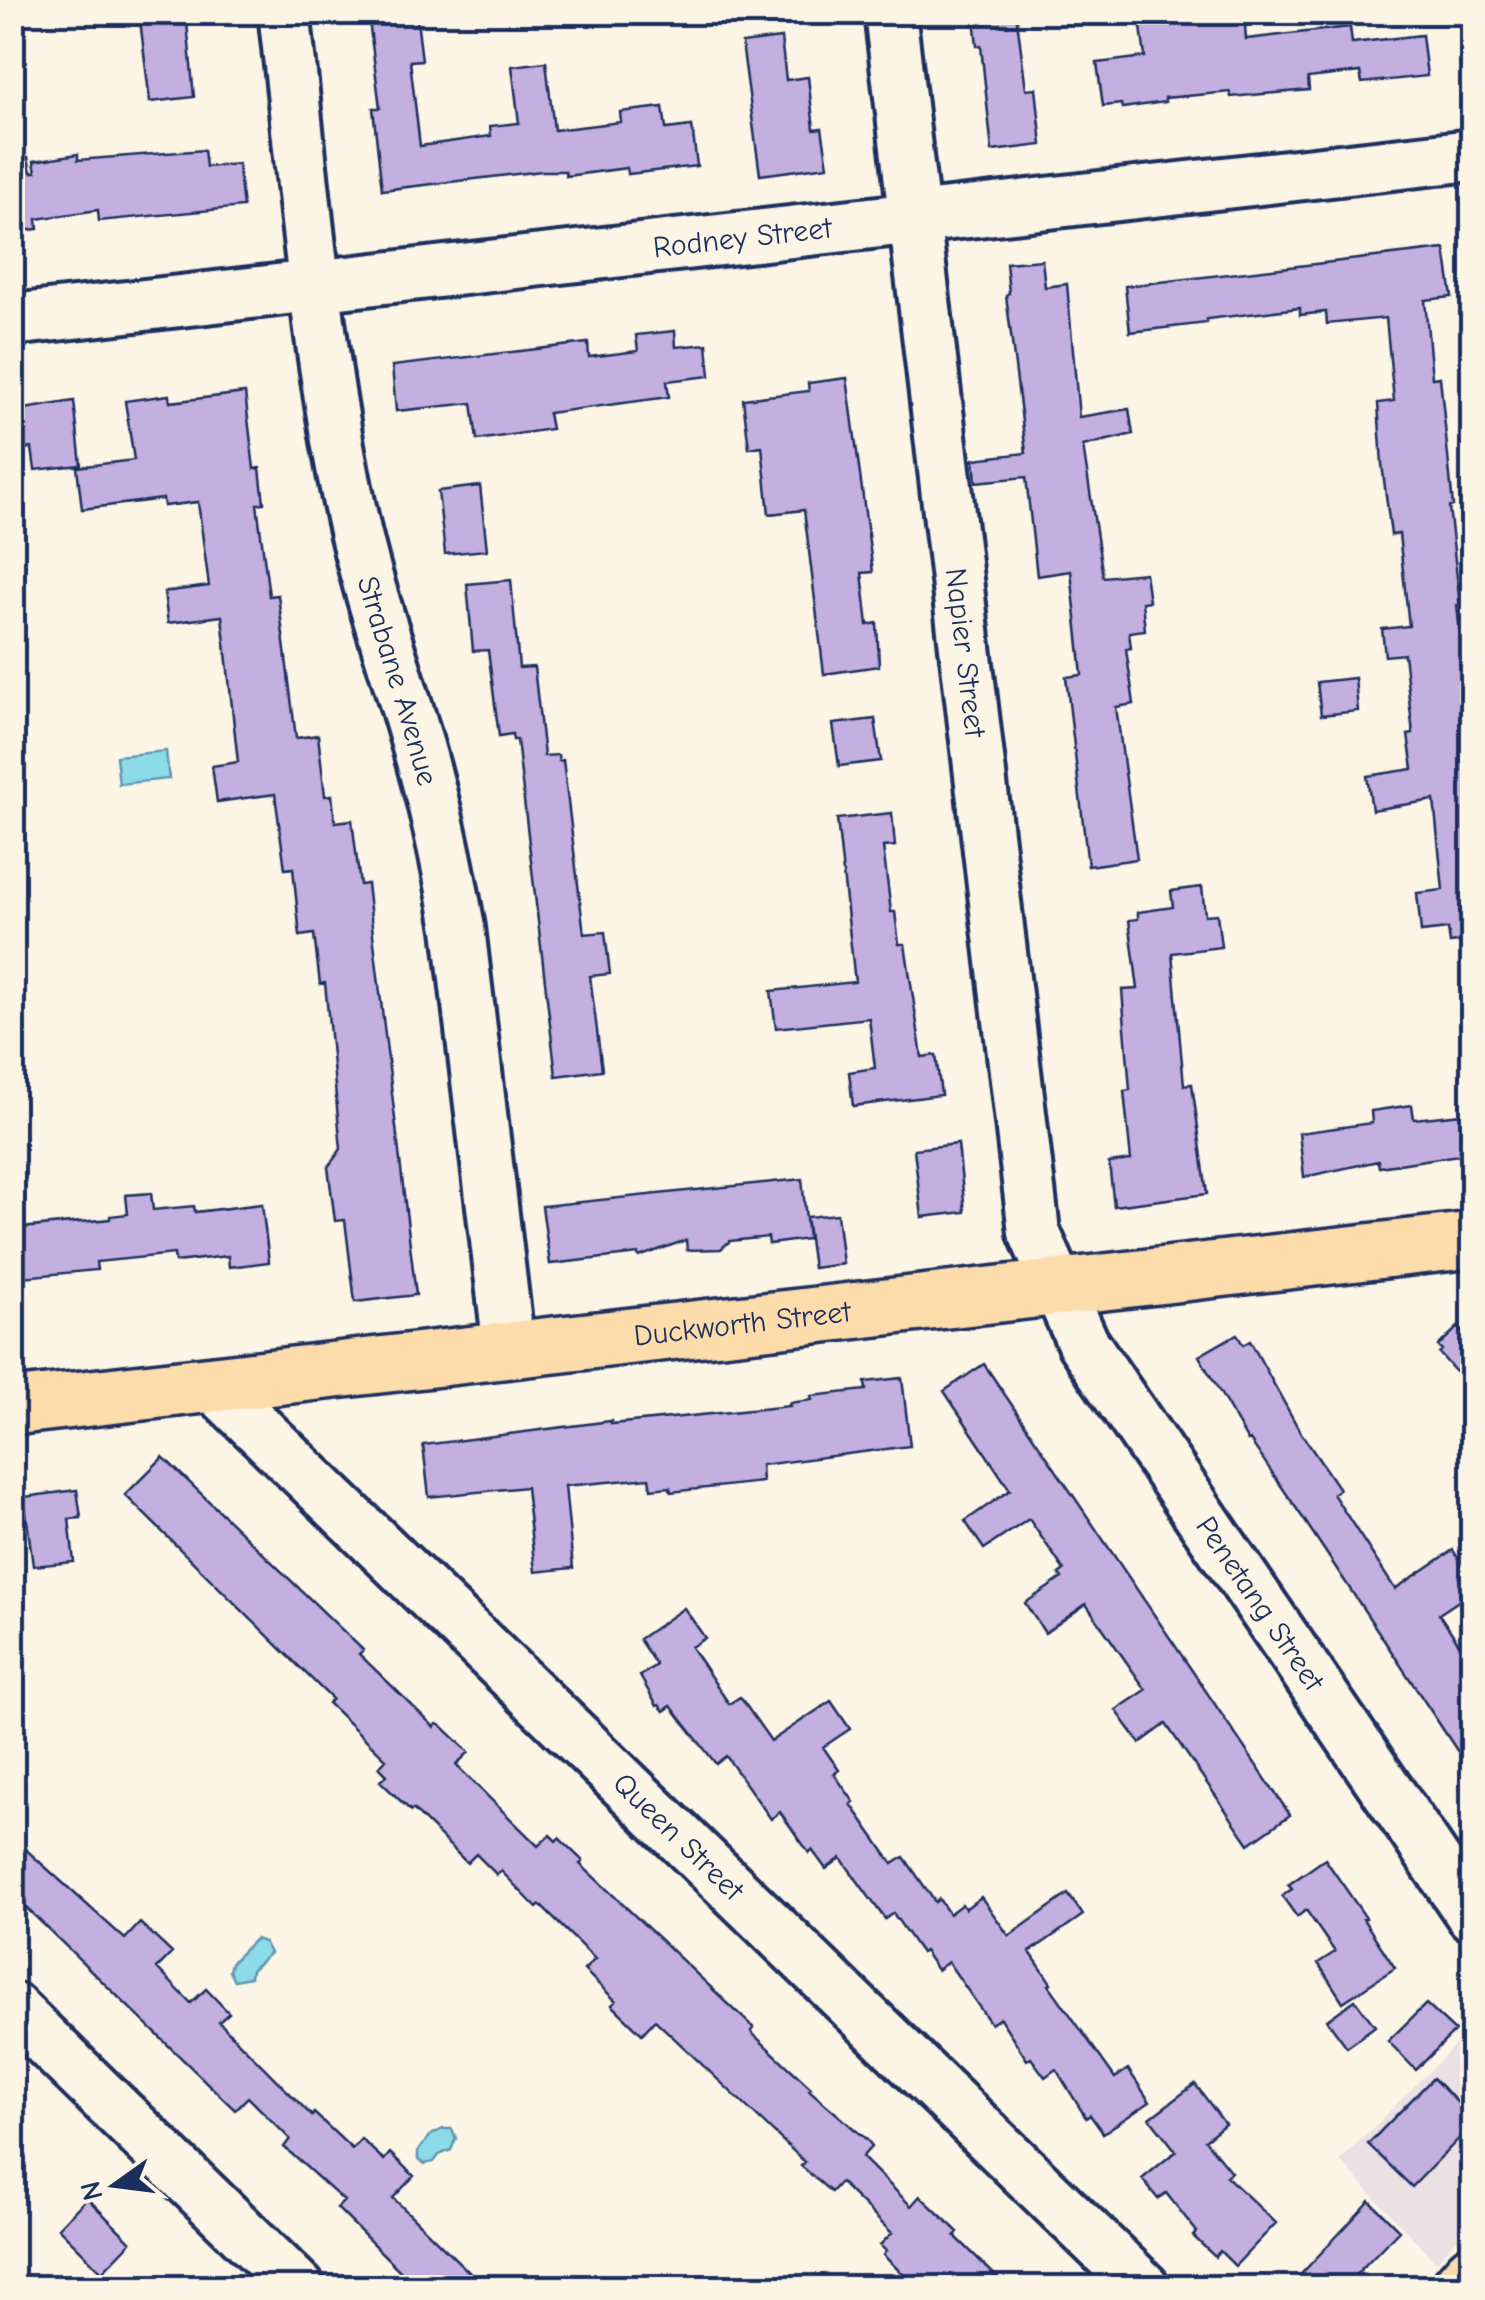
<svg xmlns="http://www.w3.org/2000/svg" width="1485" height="2300" font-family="'Comic Neue',sans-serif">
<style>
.built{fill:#ebe0e4}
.water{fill:#8cdbe8;stroke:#5f96b1;stroke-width:2.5}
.building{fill:#c4b0e0;stroke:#1b2f5e;stroke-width:2.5}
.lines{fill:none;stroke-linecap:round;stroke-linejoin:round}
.minor-casing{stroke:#1b2f5e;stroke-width:58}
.major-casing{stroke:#1b2f5e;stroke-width:62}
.minor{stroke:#fcf5e5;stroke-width:50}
.major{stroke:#fddcac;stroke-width:55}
.labels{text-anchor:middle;stroke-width:9;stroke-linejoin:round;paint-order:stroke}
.street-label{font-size:30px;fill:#1b2f5e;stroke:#fcf5e5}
</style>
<rect width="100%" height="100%" fill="#fcf5e5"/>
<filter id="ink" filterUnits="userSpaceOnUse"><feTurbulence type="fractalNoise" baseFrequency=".01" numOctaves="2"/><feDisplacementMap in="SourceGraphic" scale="20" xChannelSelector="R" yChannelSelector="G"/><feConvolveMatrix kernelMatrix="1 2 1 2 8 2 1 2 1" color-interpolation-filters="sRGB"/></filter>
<g filter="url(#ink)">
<path class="built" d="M1472 2028V2223L1436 2262 1340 2161Z"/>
<path class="water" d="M166 751 169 779 119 784 116 756Z
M255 1939 264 1942 270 1953 251 1970 250 1977 234 1980 229 1971 231 1963Z
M443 2129H452L456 2138 451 2150 439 2155 434 2162 425 2164 418 2159V2151L431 2135Z"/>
<path class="building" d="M139 12H186L194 97 150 102Z
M368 12H416L422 60 410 61 420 146 491 136 490 126 519 123 512 66 546 62 554 130 621 122 620 112 663 107 666 129 692 126 697 166 628 174 627 168 566 176 565 171H542L382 190 373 108H380Z
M1016 12 1026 89 1036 88 1042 145 992 151 981 46H977L974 17Z
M1139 12H1244L1246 39 1350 27 1352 43 1422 35 1427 76 1362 83 1360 72 1308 78 1309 90 1231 97 1230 92 1165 98V102L1122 108 1121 104 1103 106 1097 63 1145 57Z
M781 38 786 80 808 77 814 129 822 128 828 166 760 175 742 43Z
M204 150 206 167 238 164 243 207 99 221 98 210 37 219 38 229 12 232V158L28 157 31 172H36L34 161 78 154V160Z
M1445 249 1452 297 1425 300 1432 378 1440 377 1453 506 1449 507 1460 604 1457 605 1472 737 1464 738 1472 804V940L1450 943 1448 929 1421 932 1417 893 1443 890 1434 800 1372 810 1367 776 1413 769 1408 735 1413 734 1404 654 1385 656 1382 629 1409 626 1399 534 1391 535 1382 464 1378 403 1394 401 1386 318 1327 324 1326 312 1300 315V308L1207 319V323L1130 332 1125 286Z
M1042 260 1045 287 1067 284 1079 417 1129 409 1133 434 1083 446 1103 577 1145 573 1149 601 1142 602 1145 630 1129 632 1131 648 1126 649 1134 704 1116 707 1137 859 1088 866 1066 677 1082 675 1071 571 1037 576 1026 477 976 482 974 459 1026 453 1006 295 1009 293 1006 263Z
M675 331 676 347 707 344 710 376 667 381 669 397 548 413 551 429 477 440 472 403 396 411 392 366 588 343 589 357 638 351 636 335Z
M847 378 873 572 862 573 868 625 877 623 879 666 824 674 804 510 769 514 762 446 749 448 743 399 809 391 808 383Z
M245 393 254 469 260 468 264 503 257 504 269 596 278 595 296 738 318 735 325 796 332 795 335 822 352 820 360 885 367 884 416 1295 355 1302 345 1220 335 1221 328 1167 341 1149 325 983 320 984 314 934 300 936 293 868 285 869 275 794 217 802 212 766 238 762 222 616 168 623 164 592 209 586 198 502 164 506 163 499 82 509 77 467 134 460 125 401 169 395 170 402Z
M74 401 81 465 35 470 32 448 12 450V411Z
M480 486 487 550 445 554 438 491Z
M511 580 519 668 534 667 544 756 558 755 559 761 563 760 584 934 605 932 610 974 590 976 602 1070 556 1076 517 740H513L512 734 499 736 488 650 473 651 467 584Z
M1355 678 1358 711 1321 715 1317 682Z
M875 719 881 761 839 766 833 724Z
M892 813 895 846 883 847 891 912H895L899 944H905L922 1057 936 1055 941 1095 853 1106 849 1072 875 1068 869 1018 776 1028 771 991 855 982 837 819Z
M1202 887 1205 915 1217 914 1221 947 1172 953 1184 1085 1192 1084 1207 1194 1114 1206 1109 1163 1131 1160 1124 1091 1130 1090 1122 990 1138 989 1129 920 1138 919V912L1173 907 1171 891Z
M1412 1105 1414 1119 1472 1113V1153L1379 1167 1378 1161 1304 1177 1299 1133 1372 1123 1371 1111Z
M958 1144 965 1212 922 1217 914 1149Z
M802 1179 808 1239 769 1244 768 1237 730 1241 721 1249 687 1250 686 1240 639 1257 638 1254 550 1264 542 1206Z
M151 1193 153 1210 194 1206 195 1212 262 1204 269 1262 229 1267 228 1256 175 1262 174 1254 96 1262 97 1270 12 1278V1229L110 1219V1216L128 1214 126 1195Z
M837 1214 843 1264 813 1268 806 1217Z
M1458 1327 1472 1341V1390L1439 1353 1442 1350 1438 1346Z
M1237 1334 1243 1345 1250 1341 1301 1433 1339 1489 1333 1494 1395 1589 1453 1550 1472 1580V1592L1439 1614 1472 1663V1773L1307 1524 1250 1440 1248 1441 1199 1356Z
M984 1364 1290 1815 1249 1844 1166 1724 1140 1743 1116 1710 1146 1690 1086 1604 1045 1633 1025 1603 1062 1578 1059 1574 1064 1570 1029 1519 984 1549 965 1521 1010 1490 944 1391Z
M902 1378 910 1446 761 1465 762 1482 671 1492 670 1487 651 1489 649 1478 565 1486 573 1568 535 1572 526 1487 429 1497 423 1445 611 1421V1424L790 1406 789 1403 812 1400 811 1396 866 1390 865 1382Z
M163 1457 363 1650 359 1654 434 1727 437 1724 443 1727 469 1752 456 1765 538 1846 550 1835 556 1841 559 1838 583 1861 580 1864 754 2028 751 2031 754 2035 811 2088 809 2090 867 2140 872 2146 862 2157 911 2206 920 2196 958 2232 955 2236 1008 2288H917L883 2255 886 2251 880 2245 892 2233 840 2182 831 2192 801 2166 805 2162 655 2020 642 2034 612 2005 616 2001 584 1970 595 1959 540 1905 537 1908 501 1871 497 1875 476 1854 467 1863 413 1809 411 1811 380 1781 387 1775 379 1767 386 1759 328 1703 332 1699 125 1495Z
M77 1490 81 1518 69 1519 74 1562 33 1566 24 1497Z
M684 1608 705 1638 691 1647 729 1704 740 1697 771 1741 831 1701 850 1729 823 1747 839 1770 834 1774 854 1802 851 1804 893 1864 904 1857 935 1902 939 1899 949 1914 962 1904 965 1909 981 1897 1009 1936 1068 1894 1083 1915 1030 1952 1051 1983 1049 1985 1115 2078 1128 2069 1150 2102 1103 2133 1090 2115 1086 2118 1056 2069 1045 2077 1031 2058 1027 2060 1000 2018 991 2024 948 1962 937 1970 924 1951 921 1953 893 1913 885 1919 841 1858 826 1869 812 1850 809 1853 780 1812 771 1819 726 1756 716 1764 671 1706 664 1711 659 1705 657 1706 640 1676 656 1665 639 1639Z
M12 1837 125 1939 140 1923 172 1953 157 1968 191 2003 206 1989 229 2013 219 2022 312 2116 314 2113 352 2149 361 2139 384 2160 390 2153 414 2176 393 2198 470 2273 456 2288H417L337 2208 344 2201 284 2147 290 2139 248 2097 235 2110 12 1894Z
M1325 1859 1366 1918 1363 1919 1395 1968 1343 2002 1318 1963 1335 1952 1306 1910 1297 1917 1282 1896 1292 1889 1288 1885Z
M1355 2000 1375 2026 1347 2047 1327 2020Z
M1426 2004 1455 2031 1416 2070 1388 2041Z
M1433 2078 1472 2117V2125L1412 2187 1368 2144Z
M1195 2084 1225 2124 1205 2140 1231 2172 1226 2176 1276 2223 1235 2266 1220 2251 1215 2257 1193 2236 1197 2232 1166 2193 1158 2199 1142 2179 1176 2151 1150 2118Z
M87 2198 131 2242 102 2272 58 2228Z
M1370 2201 1399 2230 1343 2288H1288Z"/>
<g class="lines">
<g class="minor-casing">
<g id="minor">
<path id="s1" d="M284 12C304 180 316 351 352 517 368 593 396 667 417 743 435 804 448 865 459 928L509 1349"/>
<path id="s2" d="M890 12 1034 1232 1083 1343 1472 1915"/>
<path id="s3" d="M12 320 1472 155"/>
<path id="s4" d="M212 1384 1144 2288"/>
<path d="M12 2008 299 2288"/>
</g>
</g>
<g class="major-casing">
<g id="major">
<path id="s5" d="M12 1407 1472 1240"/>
<path d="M1459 2288 1472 2273"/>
</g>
</g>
<use href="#minor" class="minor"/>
<use href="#major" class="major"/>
</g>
</g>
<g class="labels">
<g class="street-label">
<text dy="10" stroke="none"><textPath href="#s3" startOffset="735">Rodney Street</textPath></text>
<text dy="10" stroke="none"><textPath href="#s2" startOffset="645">Napier Street</textPath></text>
<text dy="10" stroke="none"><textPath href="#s1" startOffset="680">Strabane Avenue</textPath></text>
<text dy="10" stroke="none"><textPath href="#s5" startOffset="735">Duckworth Street</textPath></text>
<text dy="10" stroke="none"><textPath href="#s2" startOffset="1665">Penetang Street</textPath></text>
<text dy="10" stroke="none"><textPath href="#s4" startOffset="650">Queen Street</textPath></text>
</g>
</g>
<rect width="1485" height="2300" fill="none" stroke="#fcf5e5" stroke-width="50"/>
<rect x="25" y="25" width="1435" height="2250" fill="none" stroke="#1b2f5e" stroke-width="4" filter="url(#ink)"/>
<g transform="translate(115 2185) rotate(256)" stroke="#fcf5e5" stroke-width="8" paint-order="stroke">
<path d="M0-8L18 38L0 25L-18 38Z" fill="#1b2f5e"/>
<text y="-15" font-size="28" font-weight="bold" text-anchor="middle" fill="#1b2f5e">N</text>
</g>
</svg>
